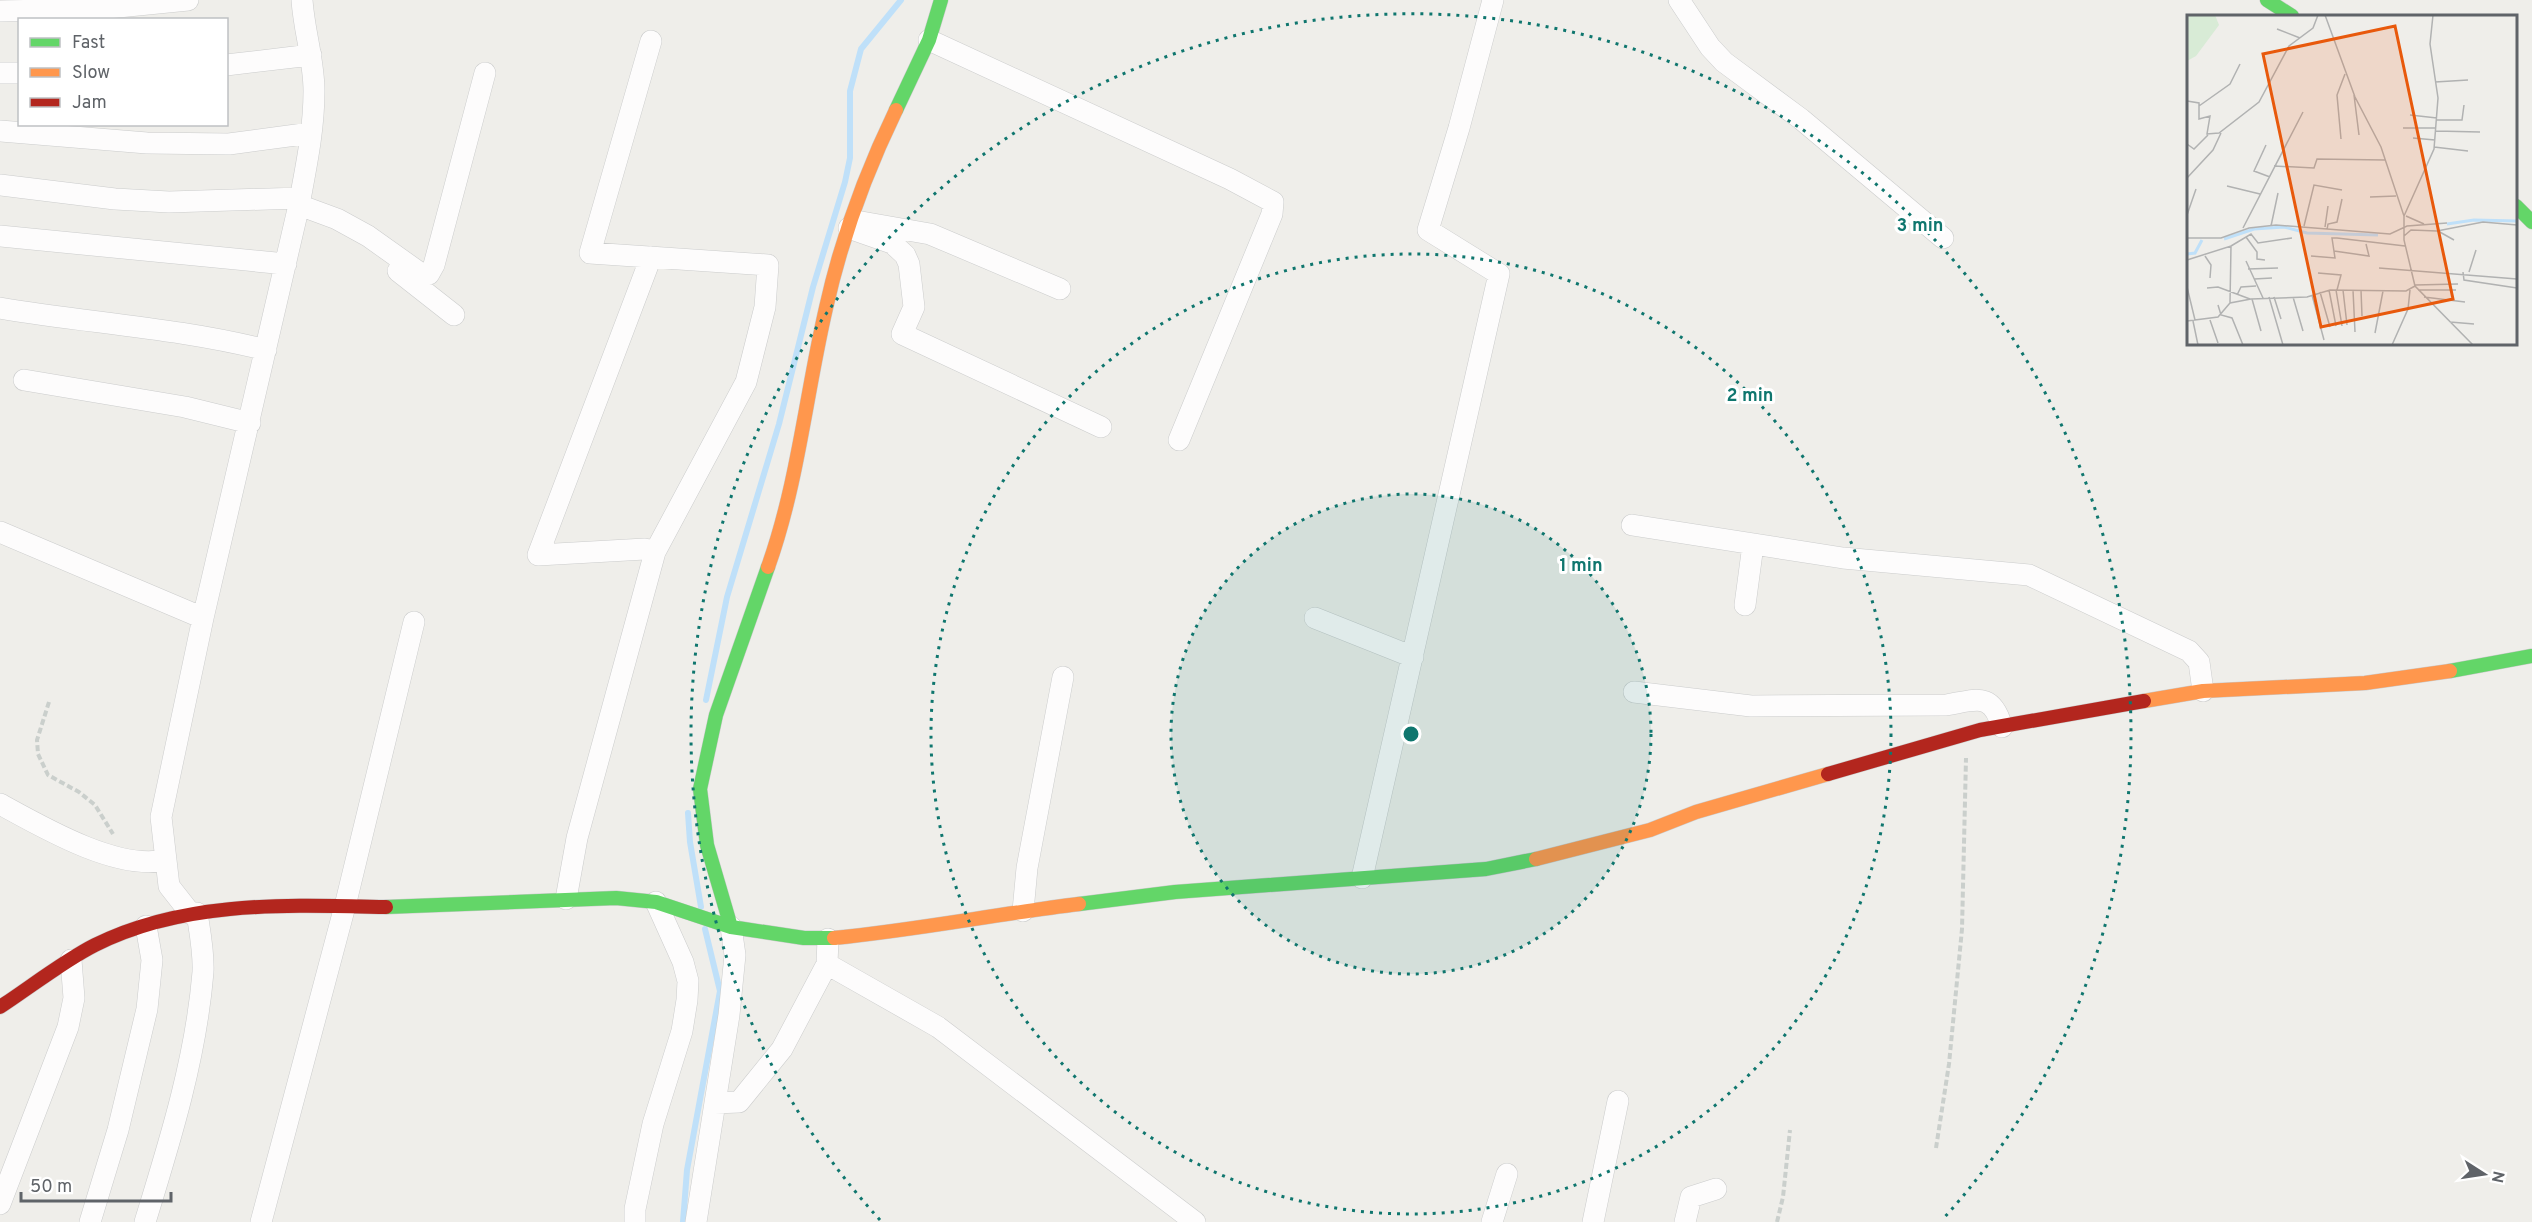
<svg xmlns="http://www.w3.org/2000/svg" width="2532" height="1222" font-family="Overpass,sans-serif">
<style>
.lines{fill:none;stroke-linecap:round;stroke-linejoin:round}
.stream{stroke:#bfe0f9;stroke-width:6}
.street-casing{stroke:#cbcccc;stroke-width:22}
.fast-casing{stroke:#cacacb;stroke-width:15}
.slow-casing{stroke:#cacacb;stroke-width:15}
.jam-casing{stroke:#cacacb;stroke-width:15}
.path{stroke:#cacfcc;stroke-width:4;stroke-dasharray:6 3;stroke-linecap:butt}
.street{stroke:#fdfcfc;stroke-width:21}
.fast{stroke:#63d668;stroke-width:14}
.slow{stroke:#ff974d;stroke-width:14}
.jam{stroke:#b3261e;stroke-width:14}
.ring{fill:none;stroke:#0f766e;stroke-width:3;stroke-dasharray:3 6}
.inset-river{fill:none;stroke:#bfe0f9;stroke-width:3}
.inset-road{fill:none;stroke:#b1b2b2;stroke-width:1.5}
.view{fill:#e8590c;fill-opacity:0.15;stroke:#e8590c;stroke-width:3}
.inset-edge{fill:none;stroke:#5f6368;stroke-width:3}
.centre{fill:#0f766e;stroke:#fff;stroke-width:3}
.ring-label{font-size:18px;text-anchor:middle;font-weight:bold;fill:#0f766e;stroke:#fff;stroke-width:6;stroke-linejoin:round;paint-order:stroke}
</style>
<rect width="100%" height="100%" fill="#efeeea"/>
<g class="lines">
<path class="stream" d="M706 700 727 597 779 424 813 287 845 182 850 158V91L861 49 901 0
M688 813 690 842 701 907
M683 1222 687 1170 720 991 705 929"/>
<g class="street-casing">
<path id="street" d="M1679 0 1710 47 1724 62 1801 119 1943 238
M0 11 98 9 188 0
M929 40 1230 179 1273 202 1272 214 1179 440
M226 65 311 55
M0 73H20
M0 131 147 143 229 144 311 133
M0 185 115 199 169 202 300 198
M299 205 337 219 368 236 420 273 429 274 434 265 485 73
M856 221 930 234 1060 289
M849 228 892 243 905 255 909 264 914 307 902 334 1101 427
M0 236 286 264
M651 257 538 555 645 549 655 552
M398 271 454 315
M0 308C89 323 179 328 266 350
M24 380 185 407 250 423
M1632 525 1843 558 2029 575 2189 651 2199 662 2203 691
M0 532 203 618
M1745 605 1753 545
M1315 618 1413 657
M1634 692 1751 706 1946 705C1976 700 1992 691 2002 727
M0 804C42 827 117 871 165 860
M1362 878 1499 274 1428 230 1459 128 1493 0
M566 899 577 838 655 552 746 382 765 307 768 265 590 253 651 41
M1023 911 1027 868 1063 677
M191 914 169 886 161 817 203 618 299 205C306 167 314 130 314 91 314 60 304 31 302 0
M828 939 827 964 938 1027 1195 1222
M715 1103 739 1102 782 1049 827 964
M0 1204 68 1027 74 998 71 960
M90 1222 118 1130 147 1009 152 960 146 926
M145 1222C170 1141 196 1058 203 972 204 953 200 933 197 913
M261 1222 345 906 414 622
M635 1222V1209L653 1124 682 1031 687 1000 688 981 683 962 656 902
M696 1222 729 1015 735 955 731 927
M1492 1222 1507 1174
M1593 1222 1618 1101
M1685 1222 1691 1197 1716 1189"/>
</g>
<g class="fast-casing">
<path id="fast" d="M2267 0 2292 16
M896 110 929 40 941 0
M2516 206 2532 222
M2450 671 2532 656
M1079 904 1175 892 1486 869 1536 859
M386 907 616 898 656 902 731 927 804 938H834
M731 927 707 845 700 789 716 715 768 567"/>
</g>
<g class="slow-casing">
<path id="slow" d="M768 567C798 483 806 394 826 308 841 240 866 172 896 110
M2144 701 2203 691 2365 683 2450 671
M1536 859 1650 830 1696 812 1828 774
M834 938C916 930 997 914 1079 904"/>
</g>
<g class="jam-casing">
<path id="jam" d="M1828 774 1980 730 2144 701
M0 1007C29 988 65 960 95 945 185 900 288 905 386 907"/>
</g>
<path class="path" d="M49 702 37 740 38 754 48 775 79 792 95 805 113 834
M1936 1148 1949 1064 1962 929 1966 758
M1777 1222 1783 1197 1790 1130"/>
<use href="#street" class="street"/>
<use href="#fast" class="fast"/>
<use href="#slow" class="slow"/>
<use href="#jam" class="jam"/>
</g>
<circle cx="1411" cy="734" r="240" fill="#0f766e" fill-opacity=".12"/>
<g class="ring">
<circle cx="1411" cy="734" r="240"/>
<circle cx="1411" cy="734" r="480"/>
<path d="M880 1220A720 720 0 1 1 1942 1220"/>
</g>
<g transform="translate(2187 15)">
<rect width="330" height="330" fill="#efeeea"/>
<path d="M0 0H28L32 10 9 41 0 46Z" fill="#d8ebd6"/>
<path class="inset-river" d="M260 209 287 205 330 206M37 224 67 214 97 212 120 218 191 220M0 239 8 238 15 225"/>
<path class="inset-road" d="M138 0 168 82 194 132 217 201V225L228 271 286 330M90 14 113 23M248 67 281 65M167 80 172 120M0 86 12 88V104L23 101 20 119 32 118 72 87 102 31 126 13 131 0M12 91 43 69 53 49M223 100 250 103M250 105H275L277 90M216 113H249M249 116 293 117M226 123 248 125M154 124 150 80 158 59M0 129 7 134 21 120M79 130 67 156 83 162M247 132 281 136M87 151 127 153 130 144 198 145M0 163 26 135 34 118M40 171 73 179M183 182 209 181M0 200 9 174M217 201 247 134 251 83 243 29 246 0M219 201 237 209M84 211 91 178M117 211 127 170 155 175M138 212 141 191M56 213 116 97M140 215 141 209 150 207 155 184M251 216 267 225M217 221 224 215 250 216 296 207 330 210M59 222 70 237V244L78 245M0 223H34L62 213 89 210 203 219 220 211 260 208M44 231 64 219 71 228 105 223M147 236 182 241 179 229M18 241 24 250 23 263M124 241 148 243 145 223H150L218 231M0 245 44 231 43 288M59 246 76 283M192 253 330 264M61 254 91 253M276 257 277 265 330 273M282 257 289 235M131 258 154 260 150 275M67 264 85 263M228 270 271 269M0 272 8 305M20 273 31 272 63 284M142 275 149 311M149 275 155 311M156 275 160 310M166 275 168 317M174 275 175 301M231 275H269M133 277 143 312M50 280 54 272 69 271M125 280 137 325M82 282 96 330M87 282 94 304M106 282 116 316M237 282 278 287M65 284 74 316M31 290 34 300 45 303 56 330M23 305 31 328M0 306 31 302 43 288 64 284 120 282 143 275 219 276 228 271M6 306 11 330M263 307 287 309M188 318 196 276M205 330 221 294 223 275"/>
<path class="view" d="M208 11 266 284 134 312 76 39Z"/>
<rect width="330" height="330" class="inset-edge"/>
</g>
<circle cx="1411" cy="734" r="9" class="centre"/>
<g class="ring-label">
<text x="1920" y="231">3 min</text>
<text x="1750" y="401">2 min</text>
<text x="1581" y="571">1 min</text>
</g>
<rect x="18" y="18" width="210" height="108" fill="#ffffff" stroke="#bfc1c3" stroke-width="1.5"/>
<rect x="30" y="38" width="30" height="9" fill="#63d668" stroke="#bfc1c3" stroke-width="1.5"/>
<text x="72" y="48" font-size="18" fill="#5f6368">Fast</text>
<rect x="30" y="68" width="30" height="9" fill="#ff974d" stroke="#bfc1c3" stroke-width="1.5"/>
<text x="72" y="78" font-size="18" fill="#5f6368">Slow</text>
<rect x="30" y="98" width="30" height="9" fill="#b3261e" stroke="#bfc1c3" stroke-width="1.5"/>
<text x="72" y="108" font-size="18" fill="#5f6368">Jam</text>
<g transform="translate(2484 1174) rotate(102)" stroke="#ffffff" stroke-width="4.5" paint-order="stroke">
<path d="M0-4.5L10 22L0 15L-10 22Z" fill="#5f6368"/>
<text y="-9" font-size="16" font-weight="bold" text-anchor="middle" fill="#5f6368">N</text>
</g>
<path d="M21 1192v9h150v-9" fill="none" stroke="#5f6368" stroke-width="3"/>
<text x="30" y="1192" font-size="18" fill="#5f6368" stroke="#ffffff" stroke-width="4.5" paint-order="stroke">50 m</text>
</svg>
